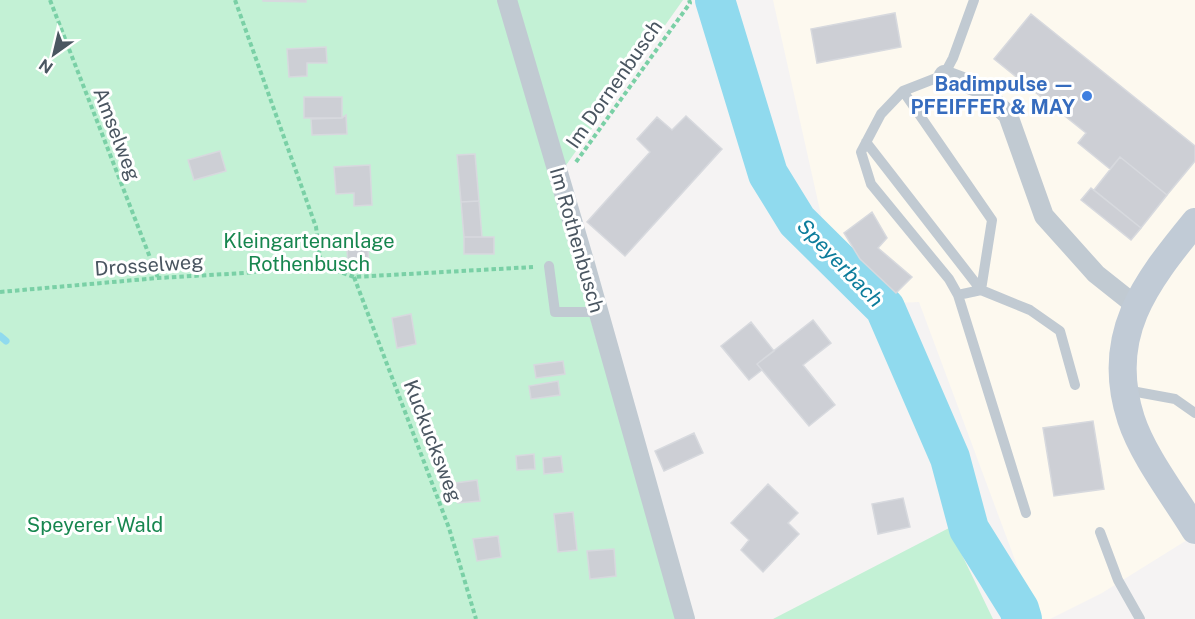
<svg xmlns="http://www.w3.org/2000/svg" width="1195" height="619" font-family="'Public Sans',sans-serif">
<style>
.commercial{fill:#fdf9ef}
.green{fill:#c3f1d5}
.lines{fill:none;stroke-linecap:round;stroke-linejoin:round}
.stream{stroke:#90daee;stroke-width:7}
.river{stroke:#90daee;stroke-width:40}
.building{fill:#cdcfd5;stroke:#d7d9de;stroke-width:1.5}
.path{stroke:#7ad0a6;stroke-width:4;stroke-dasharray:4.5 3;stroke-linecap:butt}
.lane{stroke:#c1cad2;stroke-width:10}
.street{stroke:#c1cad2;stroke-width:20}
.secondary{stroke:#c1cbd6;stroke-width:28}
.shop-dot{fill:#3f7fe0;stroke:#fff;stroke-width:2}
.labels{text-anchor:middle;stroke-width:6;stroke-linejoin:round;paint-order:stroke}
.street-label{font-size:20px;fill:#4a5661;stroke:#fff}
.shop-label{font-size:20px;font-weight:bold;fill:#366cbe;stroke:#fff;text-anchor:end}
.park-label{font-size:20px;fill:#17864f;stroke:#fff}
.water-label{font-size:21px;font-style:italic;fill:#0c7c9b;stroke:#fff}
</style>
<rect width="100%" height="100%" fill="#f5f3f3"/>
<path class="commercial" d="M773 0H1195V535L1102 593 1050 619H1037L919 302 896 303 825 233Z"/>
<path class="green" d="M0 0H683L552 185 677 619H0Z
M949 528 993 619H773Z"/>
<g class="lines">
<path class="stream" d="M0 336 6 341"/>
<path class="river" d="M715 0 768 174 797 221 885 308 950 458 969 529 1019 609 1022 619"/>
</g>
<path class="building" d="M263 0H306V2L263 1Z
M895 13 901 47 817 63 811 29Z
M1031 14 1195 146V161L1167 195 1120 157 1110 169 1078 143 1086 133 994 59Z
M326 47 327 63H307V76L289 77 287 49Z
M304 97H342V118H304Z
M346 115 347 134 312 135 311 119 342 118Z
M686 116 722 149 625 256 587 222 650 152 637 139 657 117 672 130Z
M220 151 226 171 194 180 188 160Z
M475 154 479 201 461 202 457 155Z
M1120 157 1167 195 1141 228 1094 190Z
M370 165 372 205 354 206V193L336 194 334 167Z
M1091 188 1141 228 1131 240 1081 200Z
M479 201 482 237H464L461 202Z
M872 212 887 238 878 248 912 277 896 293 860 259 844 233Z
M464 237H494V254H464Z
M347 249H368L369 264 348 265Z
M411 314 416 344 397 348 392 318Z
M813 320 831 343 803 365 835 405 809 426 757 364Z
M751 322 774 351 757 364 762 370 749 380 721 346Z
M563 361 565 374 536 378 534 365Z
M558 381 560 395 531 399 529 386Z
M1093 421 1104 489 1054 496 1043 428Z
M694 433 703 453 664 471 655 451Z
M534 454 535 469 517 470 516 456Z
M561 456 563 472 544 474 543 458Z
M477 480 480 501 458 503 456 483Z
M768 484 798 513 788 523 799 534 763 572 741 550 749 540 731 523Z
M903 498 910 527 878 534 872 504Z
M573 512 577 550 558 552 554 514Z
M498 536 501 557 477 561 473 539Z
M614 549 616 576 590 579 587 551Z"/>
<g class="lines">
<path class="path" d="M50 0 158 278
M235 0 316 227 321 265
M576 162 690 3 689 0
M354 277 449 528 476 619
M0 292 158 278 244 273 321 265 354 277 533 267"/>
<path class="lane" d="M974 0 953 58 944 75 903 91 881 114 861 152 871 184 949 279 958 295 1026 513
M903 91 992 220 981 290
M866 142 981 290
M549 266 555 312H598
M958 295 981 290 1030 310 1060 331 1075 385
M1126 390 1175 399 1195 413
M1100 532 1118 580 1140 619"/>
<path class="street" d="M507 0 585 264 685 619
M944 75 979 88 1008 115 1044 216 1096 274 1135 305"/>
<path class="secondary" d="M1195 222C1145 283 1104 336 1131 419 1143 456 1175 497 1195 530"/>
</g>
<circle class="shop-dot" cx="1087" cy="96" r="6"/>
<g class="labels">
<g class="street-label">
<text transform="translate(614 84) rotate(-55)" y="7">Im Dornenbusch</text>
<text transform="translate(117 134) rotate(69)" y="7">Amselweg</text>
<text transform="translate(577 240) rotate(74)" y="7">Im Rothenbusch</text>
<text transform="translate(149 265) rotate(-4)" y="7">Drosselweg</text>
<text transform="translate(433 441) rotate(69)" y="7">Kuckucksweg</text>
</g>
<g class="shop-label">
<text x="1075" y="91">Badimpulse —<tspan x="1075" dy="23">PFEIFFER &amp; MAY</tspan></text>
</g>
<g class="park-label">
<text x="309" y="248">Kleingartenanlage<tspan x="309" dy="23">Rothenbusch</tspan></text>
<text x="95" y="532">Speyerer Wald</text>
</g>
<g class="water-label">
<text transform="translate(840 263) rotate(46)" y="7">Speyerbach</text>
</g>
</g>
<g transform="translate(54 54) rotate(214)" stroke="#ffffff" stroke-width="4.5" paint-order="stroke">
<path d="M0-4.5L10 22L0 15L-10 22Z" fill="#4a5661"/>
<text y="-9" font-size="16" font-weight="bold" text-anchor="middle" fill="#4a5661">N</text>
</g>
</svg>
